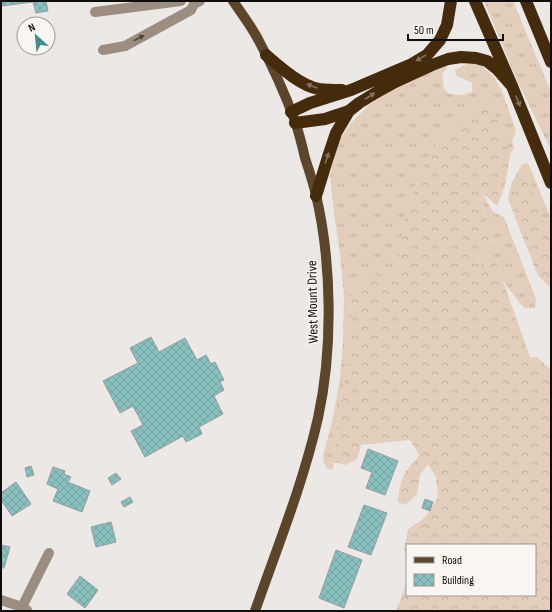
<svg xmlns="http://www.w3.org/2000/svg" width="552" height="612" font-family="'Sofia Sans Condensed',sans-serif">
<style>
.grass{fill:url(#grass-tufts)}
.forest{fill:url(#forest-crowns)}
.building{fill:url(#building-cross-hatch);stroke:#989c9c}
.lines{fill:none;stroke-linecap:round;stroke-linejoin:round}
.minor{stroke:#9b8e80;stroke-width:10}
.major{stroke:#5b452b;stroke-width:10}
.highway{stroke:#442b0b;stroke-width:12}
.oneway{fill:#4e4841}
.oneway2{fill:#83725c}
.labels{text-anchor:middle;stroke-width:3;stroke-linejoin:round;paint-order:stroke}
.street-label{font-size:14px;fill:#0f0e0d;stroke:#f9f6f2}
</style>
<defs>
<pattern id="grass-tufts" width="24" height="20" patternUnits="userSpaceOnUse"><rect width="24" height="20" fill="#e2ceba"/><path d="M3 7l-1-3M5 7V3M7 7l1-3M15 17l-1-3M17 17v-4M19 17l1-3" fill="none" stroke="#c1b09f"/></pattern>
<pattern id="forest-crowns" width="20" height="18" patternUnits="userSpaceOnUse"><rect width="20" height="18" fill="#e2ceba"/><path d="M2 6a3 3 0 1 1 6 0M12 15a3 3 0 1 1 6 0" fill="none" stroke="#c1b09f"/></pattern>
<pattern id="building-cross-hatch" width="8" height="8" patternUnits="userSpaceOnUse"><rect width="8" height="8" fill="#88c0bd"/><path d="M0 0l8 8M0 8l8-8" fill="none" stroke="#74a4a1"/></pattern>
</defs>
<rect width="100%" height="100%" fill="#ebe8e5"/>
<path class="grass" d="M484 1H513L551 92V150L517 80Z
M472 62 481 65 494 77 502 91 516 131 512 141 514 148 510 155 501 129 463 117 441 137 421 170 403 223 399 268 389 284 381 283 357 285 351 290 352 316 347 365 338 421 333 462 334 465 332 470 327 468 324 464 323 456 332 422 340 379 343 340 344 297 340 253 334 213 330 176 334 157 341 138 351 123 368 106 387 91 424 73 448 66 442 75 444 89 449 94 460 95 472 92V83L464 79 457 76 455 70Z
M528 163 551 218V242L526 173 519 169 523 164Z
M480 192 486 199 493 212 504 217 536 299 535 308H526L522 306 503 281 497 264 482 274 479 266 478 256 493 248Z"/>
<path class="forest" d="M489 99 501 129 510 155 505 186 497 206 487 197 480 193 493 248 478 256 479 266 482 273 485 262 493 260 497 264 530 357H537L551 370V611H396L407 582V595H535V545H407V559L404 550 408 529 422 520 431 510 438 496 436 477 428 464 420 475 417 494 406 505 398 502C399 492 400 482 405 473 408 467 415 462 419 455L410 440 361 445 357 459 346 465 333 462 338 421 347 365 352 316 351 290 369 275H377L381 283H389L399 268 403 223 421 170 441 137 463 117Z
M519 169 526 173 551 242V288L538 276 508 199 511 185Z"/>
<path class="building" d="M1 1H46L48 11 36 13 33 2 2 6Z
M151 337 159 352 185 338 197 360 206 355 211 364 215 362 224 380 220 382 224 390 214 396 223 414 199 427 202 434 186 442 183 436 145 457 131 431 143 425 133 406 120 413 103 381 138 363 130 348Z
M368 449 398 461 385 495 366 488 372 472 361 468Z
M31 466 34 475 27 477 25 468Z
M53 467 65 471 64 474 71 477 68 482 90 491 82 512 53 501 58 489 47 484Z
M116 473 121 479 112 485 108 478Z
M16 482 31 504 12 516 1 500V493Z
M130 497 133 502 124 507 121 502Z
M425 499 433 502 430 511 422 508Z
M364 505 387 513 371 555 348 547Z
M111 522 116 542 96 547 91 527Z
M1 545 10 547 4 568H1Z
M336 550 362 560 344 608 319 598Z
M80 576 98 590 85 608 67 594Z"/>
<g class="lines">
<path class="minor" d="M95 12 181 1
M103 50 125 46 191 10 194 4 200 1
M1 600 22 607 27 610
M22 607 49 553"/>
<path class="major" d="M233 1C242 14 252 27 259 41 273 67 285 94 295 121 299 133 302 145 305 158 309 170 313 182 316 195 332 263 333 350 318 418 303 484 277 548 255 611"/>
<path class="highway" d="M475 1 512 86 551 183
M526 1 551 62
M266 55C280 67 301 86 319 89 327 90 334 90 342 90
M291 112 310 103 351 90 412 64 427 55 440 40 447 25 451 1
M295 123 325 119 349 111 359 103 377 92 395 82 432 65 448 59 461 57 476 58 487 61 497 69 512 86
M316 196 328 157 336 133 349 111"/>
</g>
<defs><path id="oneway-solid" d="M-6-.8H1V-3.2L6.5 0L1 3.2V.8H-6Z"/></defs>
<use class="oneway" href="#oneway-solid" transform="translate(139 38) rotate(-28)"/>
<g class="oneway2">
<use href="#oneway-solid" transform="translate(421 58) rotate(149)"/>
<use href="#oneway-solid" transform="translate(312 86) rotate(-159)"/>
<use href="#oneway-solid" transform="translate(370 96) rotate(-33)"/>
<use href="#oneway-solid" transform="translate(518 101) rotate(68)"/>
<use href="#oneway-solid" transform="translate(327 158) rotate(-72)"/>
</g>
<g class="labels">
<g class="street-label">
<text transform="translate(312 302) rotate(-91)" y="5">West Mount Drive</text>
</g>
</g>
<rect width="552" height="612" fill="none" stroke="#0f0e0d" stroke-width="4"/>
<rect x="406" y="544" width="130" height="52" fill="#f9f6f2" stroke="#9b9996"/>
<rect x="414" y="557" width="20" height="6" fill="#5b452b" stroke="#9b9996"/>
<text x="442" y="564" font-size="12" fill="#0f0e0d">Road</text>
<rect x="414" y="574" width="20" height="12" fill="url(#building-cross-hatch)" stroke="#9b9996"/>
<text x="442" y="584" font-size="12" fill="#0f0e0d">Building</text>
<g transform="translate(36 36) rotate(333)"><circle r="19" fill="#f9f6f2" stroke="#9b9996"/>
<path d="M0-3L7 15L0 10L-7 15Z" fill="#458d8b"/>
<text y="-6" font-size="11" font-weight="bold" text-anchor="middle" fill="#0f0e0d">N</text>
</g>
<path d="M408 34v6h95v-6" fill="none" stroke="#0f0e0d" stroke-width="2"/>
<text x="414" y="34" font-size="12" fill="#0f0e0d" stroke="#f9f6f2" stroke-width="3" paint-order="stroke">50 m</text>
</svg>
